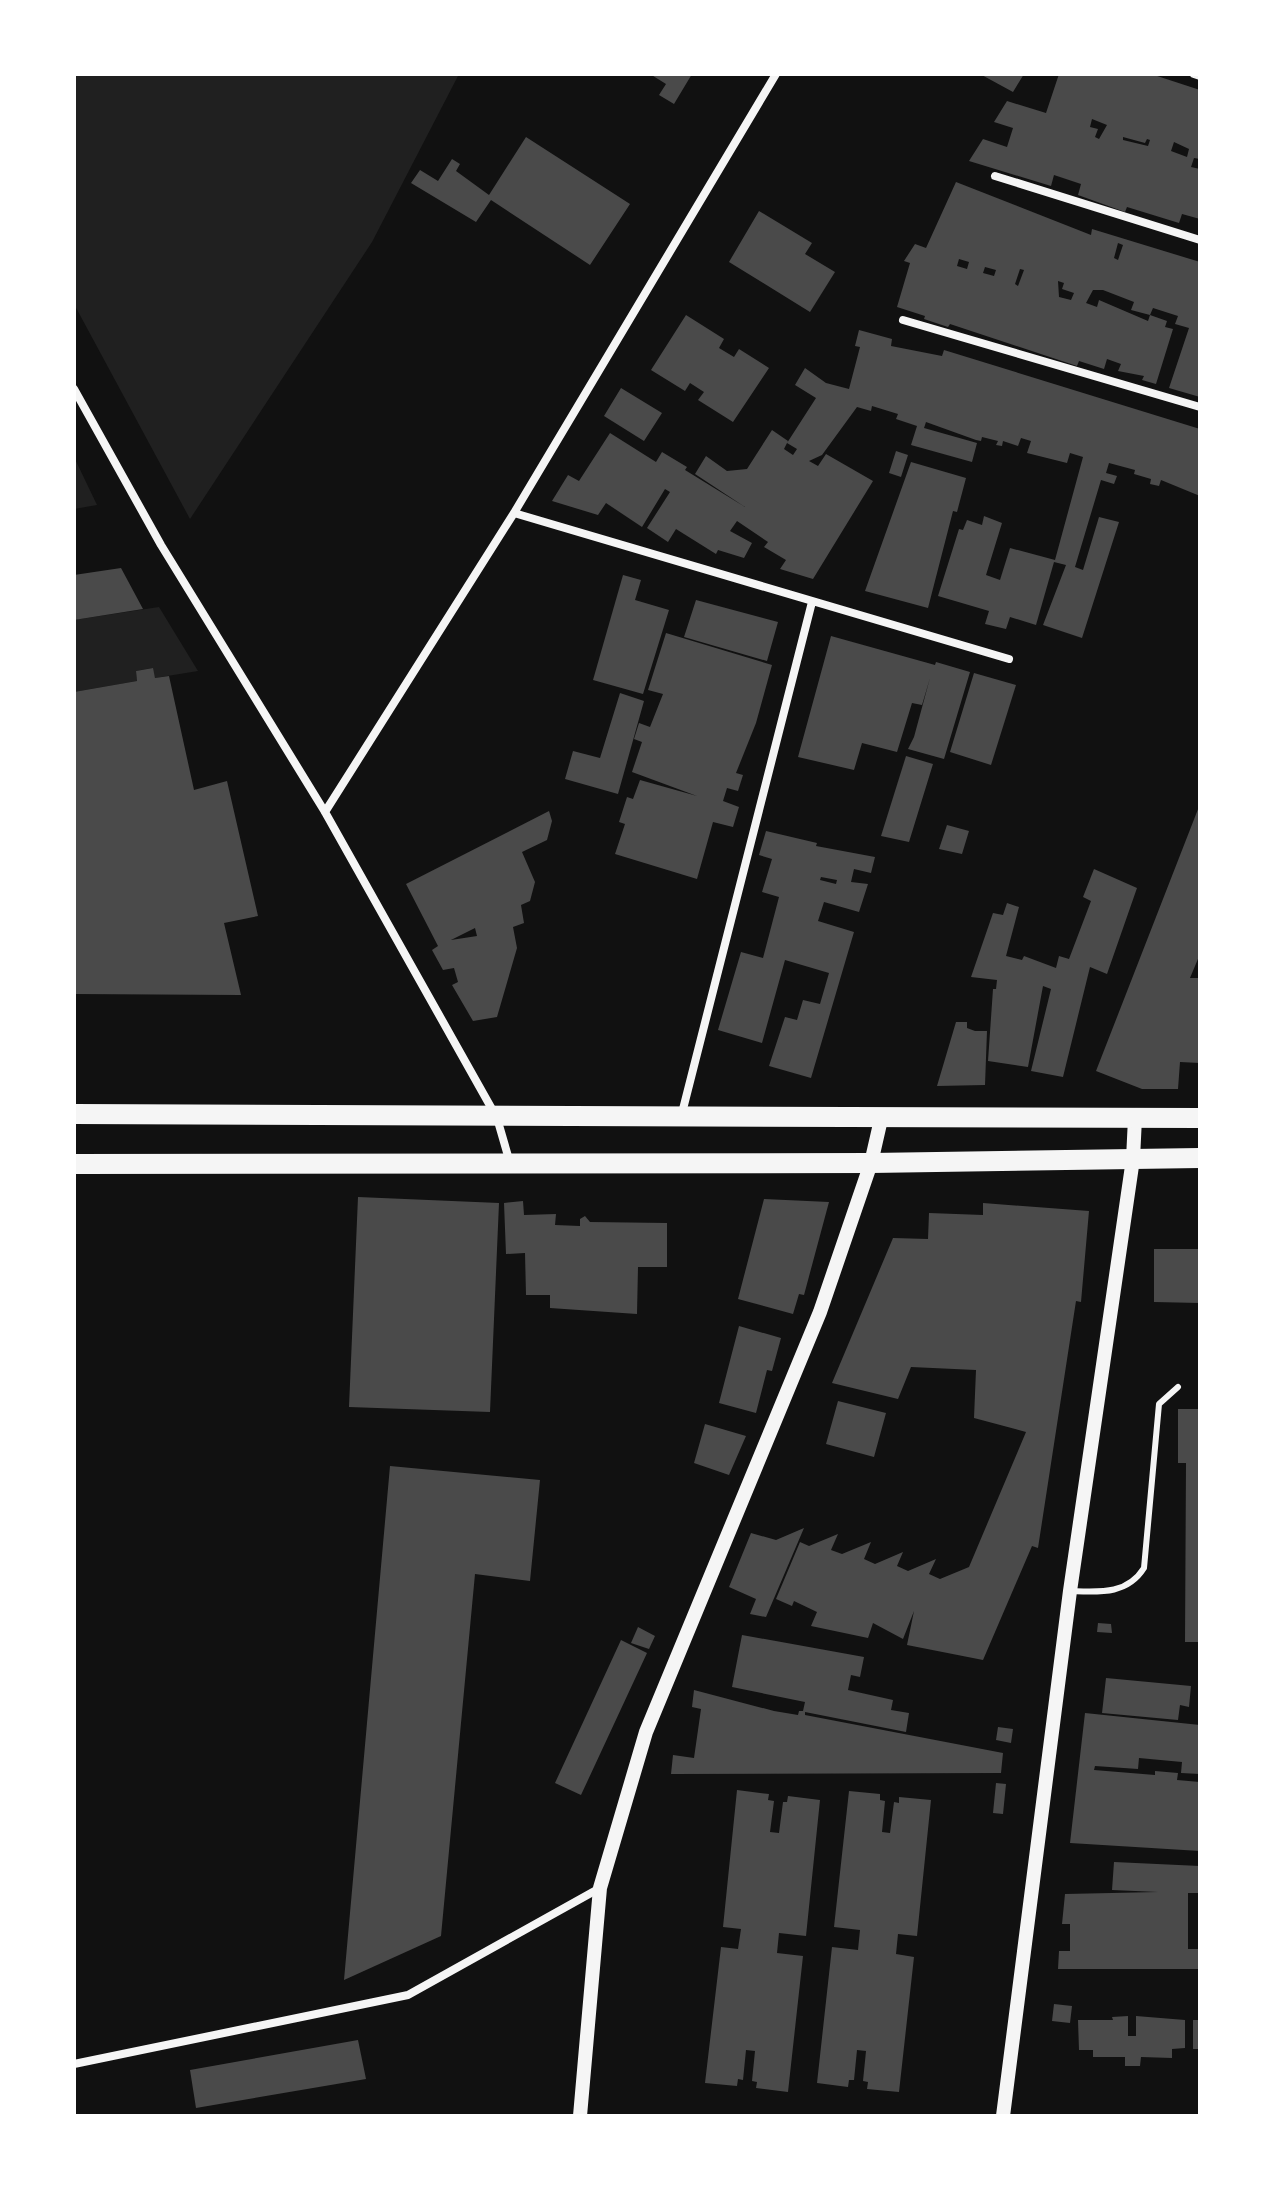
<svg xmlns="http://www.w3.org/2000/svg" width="1274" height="2190" font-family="'Open Sans',sans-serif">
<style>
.green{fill:#202020}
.building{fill:#4a4a4a;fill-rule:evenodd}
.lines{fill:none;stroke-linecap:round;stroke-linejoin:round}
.service{stroke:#f5f5f5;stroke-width:6}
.minor{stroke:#f5f5f5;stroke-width:8}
.tertiary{stroke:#f5f5f5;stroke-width:14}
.primary{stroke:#f5f5f5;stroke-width:20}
</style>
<rect width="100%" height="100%" fill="#111"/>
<path class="green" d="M74 74H459L372 242 190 519 74 304Z
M74 457 97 505 74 509Z
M159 607 198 671 155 678 152 668 136 671 137 681 74 692V620Z"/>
<path class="building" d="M650 74H692L674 104 659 95 666 84Z
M980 74H1024L1013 92Z
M1059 74H1151L1200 90V159L1194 158 1191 167 1200 169V219L1182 214 1179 223 1127 207 1125 212 1078 195 1081 184 1054 175 1051 186 969 161 983 139 1007 147 1013 128 994 122 1007 101 1046 113ZM1092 119 1107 125 1099 139 1095 137 1098 129 1090 127ZM1123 137 1145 143 1147 139 1150 140 1148 146 1123 140ZM1174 142 1189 149 1187 157 1171 151Z
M526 137 630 204 590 265 491 200 476 222 411 183 420 170 438 181 452 159 460 164 456 171 489 195Z
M956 182 1091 235 1092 229 1200 262V397L1169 388 1189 328 1175 324 1178 316 1153 308 1150 315 1131 310 1134 302 1103 290H1093L1086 303 1097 307 1099 300 1148 321 1150 315 1167 321 1165 327 1173 329 1156 384 1142 380 1144 376 1118 371 1121 364 1107 359 1104 369 1079 361 1077 366 950 324 948 327 924 319 925 316 897 307 910 263 904 261 915 244 926 248ZM1118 243 1123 245 1118 260 1114 258ZM959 259 969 262 967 269 957 266ZM985 267 996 270 994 276 983 273ZM1020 269 1024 270 1018 286 1015 284ZM1058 281 1064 283 1062 289 1074 293 1071 300 1059 297Z
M759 211 812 243 805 254 835 272 810 312 729 262Z
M686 315 724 339 719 348 734 357 739 349 769 368 733 422 698 400 704 392 690 383 685 391 651 370Z
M859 330 892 339 891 346 942 356 944 350 1200 429V496L1161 480 1159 486 1150 484 1151 479 1134 474 1135 470 1109 463 1106 473 1117 476 1114 484 1101 480 1075 567 1083 570 1099 517 1119 522 1082 638 1043 625 1066 565 1054 562 1036 625 1010 617 1006 629 985 624 989 611 938 596 959 529 963 530 967 520 982 525 984 516 1002 523 986 575 1000 580 1010 548 1055 560 1083 457 1070 453 1067 463 1027 453 1031 441 1021 438 1018 446 1003 441 1002 446 996 445 998 441 982 437 981 441 976 440 926 422 924 428 977 443 972 462 911 445 917 426 896 419 898 414 872 406 871 411 857 407 822 455 809 461 818 466 826 454 873 481 813 579 780 569 786 560 764 547 768 542 737 521 730 531 752 543 744 558 718 550 716 554 676 529 668 542 647 528 670 492 665 489 642 527 606 503 598 515 552 501 568 475 579 481 610 433 656 462 662 452 687 467 685 470 745 507 695 474 706 456 727 471 747 469 772 430 788 441 784 449 793 455 797 449 787 443 816 398 795 385 805 368 826 383 849 389 860 347 855 346Z
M621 388 662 413 644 441 604 416Z
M896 451 908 455 901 477 889 473Z
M911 462 966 478 957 512 953 511 928 608 865 591Z
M121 568 143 609 74 620V575Z
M623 575 641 580 635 600 669 610 643 694 593 680Z
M696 600 778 622 767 661 684 637Z
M666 633 772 665 756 723 736 773 743 775 738 791 727 788 723 801 739 807 733 827 713 822 697 879 615 854 625 824 619 822 627 797 633 799 640 780 697 796 632 772 642 742 634 739 639 723 650 727 663 694 648 690Z
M831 636 935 665 936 662 970 672 944 759 908 749 914 737 930 678 922 705 912 703 897 752 862 743 854 770 798 757Z
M153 668 155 678 169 676 194 790 227 781 258 916 224 923 241 995 74 994V692L137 681 136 671Z
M974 673 1016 685 991 765 950 752Z
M620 693 644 701 618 794 565 779 573 751 600 758Z
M906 756 933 764 909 842 881 836Z
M1200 804V954L1190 978H1200V1063L1180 1062 1178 1089H1142L1096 1071Z
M549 811 552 821 547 840 522 852 535 882 530 901 521 905 524 923 513 927 517 948 497 1017 473 1021 452 985 458 982 454 968 443 970 432 950 438 946 406 884ZM475 928 477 936 451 940Z
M947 825 969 831 962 854 939 849Z
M766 831 817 843 816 846 875 857 871 873 854 869 851 882 868 884 859 912 824 902 818 921 854 932 811 1078 769 1066 785 1017 797 1020 803 1000 820 1004 829 973 785 960 762 1043 718 1030 741 952 763 958 779 897 762 892 772 859 759 855ZM821 877 837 880 836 884 820 880Z
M1094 869 1137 888 1107 974 1090 967 1063 1077 1031 1071 1051 989 1043 986 1028 1067 988 1061 993 989H996L997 980 971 977 993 913 1003 915 1007 903 1019 907 1006 956 1022 960 1024 956 1056 968 1059 956 1069 959 1091 901 1083 897Z
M956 1022H967V1028L975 1031H987L985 1085 937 1086Z
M358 1197 499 1203 490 1412 349 1407Z
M764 1199 829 1202 804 1295 799 1294 793 1314 738 1299Z
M523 1201 524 1215 556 1214 555 1225 580 1226V1219L585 1216 590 1222 667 1223V1267H638L637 1314 550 1308V1295H526L525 1253 506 1254 504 1203Z
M983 1203 1089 1211 1081 1302 1076 1301 1038 1548 1032 1546 983 1660 907 1645 914 1611 903 1639 873 1623 868 1638 811 1626 817 1612 794 1601 792 1606 776 1599 800 1542 809 1546 838 1534 831 1550 842 1554 871 1542 864 1559 875 1564 903 1552 897 1566 908 1571 936 1559 929 1574 940 1579 969 1567 1026 1432 974 1418 976 1370 911 1367 898 1399 832 1383 893 1238 928 1239 929 1213 983 1215Z
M1154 1249H1200V1303L1154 1302Z
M739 1326 781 1338 772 1371 767 1370 756 1413 719 1403Z
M838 1401 886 1413 874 1457 826 1444Z
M1178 1409H1200V1642H1185L1186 1463H1178Z
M705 1424 746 1436 729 1475 694 1463Z
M390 1466 540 1480 530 1581 475 1574 441 1936 344 1980Z
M804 1528 766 1617 750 1614 756 1599 729 1587 751 1533 776 1540Z
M1098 1623 1111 1624 1112 1633 1097 1632Z
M638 1627 655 1636 649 1649 631 1643Z
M742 1635 864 1657 860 1677 851 1675 848 1690 893 1700 891 1710 909 1713 906 1732 805 1712V1715L1003 1753 1001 1773 671 1774 673 1755 694 1758 701 1709 692 1707 694 1690 774 1711 798 1715 799 1711H803L805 1702 732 1687Z
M621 1640 647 1653 581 1795 555 1783Z
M1106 1678 1191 1686 1189 1707 1180 1705 1178 1720 1102 1713Z
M1085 1713 1200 1725V1774L1181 1773 1182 1762 1139 1758 1138 1769 1095 1766 1094 1770 1155 1775V1771L1178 1773 1177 1780 1200 1782V1851L1070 1843Z
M998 1727 1013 1729 1011 1743 996 1740Z
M996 1783 1006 1784 1003 1814 993 1813Z
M737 1790 769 1794 768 1800 774 1801 770 1832 779 1833 783 1802H787L788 1796 820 1800 806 1936 779 1933 777 1953 803 1956 788 2092 756 2088 757 2082 752 2081 755 2051 746 2050 743 2080 738 2079 737 2086 705 2083 721 1947 738 1949 741 1929 723 1927Z
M849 1791 880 1794V1800L885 1801 882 1832 890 1833 894 1802 899 1803V1797L931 1800 917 1936 898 1934 896 1954 914 1957 899 2092 867 2089 868 2082 863 2081 866 2051 857 2050 854 2080H849L848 2087 817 2083 832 1947 858 1950 860 1930 834 1927Z
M1114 1862 1200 1866V1893H1188V1949H1200V1969H1058L1059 1951H1070V1924H1062L1065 1894 1158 1892 1112 1890Z
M1054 2004 1072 2006 1070 2023 1052 2021Z
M1128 2016V2036H1136V2016L1185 2020V2048L1172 2049V2058L1141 2057 1140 2066H1125V2057H1093V2050H1079L1078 2020H1113L1112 2017Z
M1193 2020H1200V2049H1193Z
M358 2040 366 2079 196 2108 190 2070Z"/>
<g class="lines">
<path class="service" d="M1071 1591C1099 1592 1127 1595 1144 1568L1159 1404 1178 1387"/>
<path class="minor" d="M1194 74 1200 76
M995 176 1200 240
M903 320 1200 407
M74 389 161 545 325 812 497 1118 510 1163
M514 513 1009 659
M325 812 514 513 776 74
M681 1117 812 602
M74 2064 408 1995 600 1888"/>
<path class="tertiary" d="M580 2116 600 1888 646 1732 820 1312 871 1163 882 1115
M1003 2116 1070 1591 1133 1159 1135 1118"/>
<path class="primary" d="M74 1114C449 1117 825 1116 1200 1118
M74 1164 871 1163 1200 1158"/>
</g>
<rect width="1274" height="2190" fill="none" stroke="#ffffff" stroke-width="152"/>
</svg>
